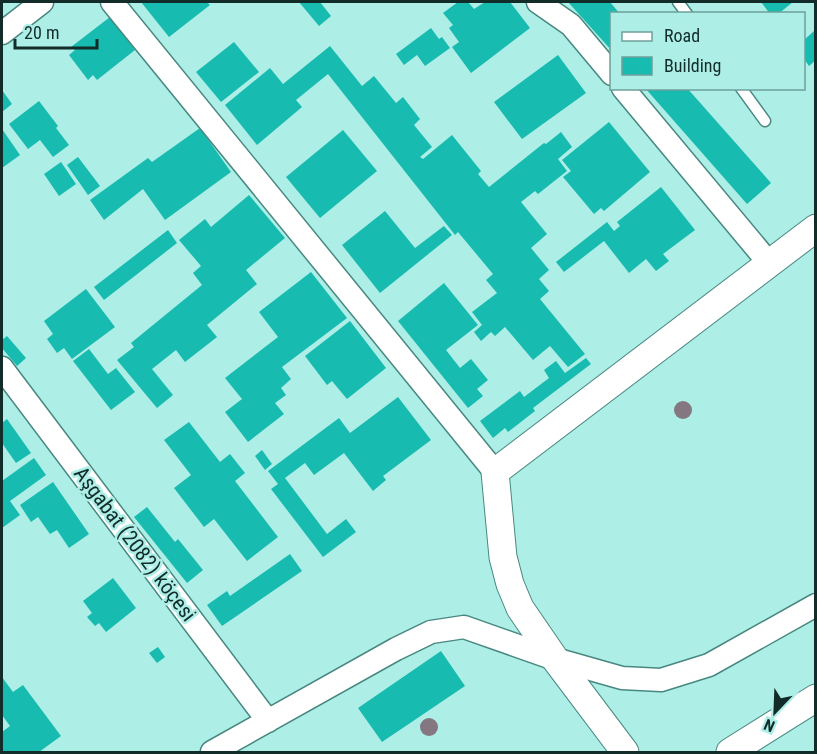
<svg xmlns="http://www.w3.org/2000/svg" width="817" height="754" font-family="'Roboto Condensed',sans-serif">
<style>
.building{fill:#18bbb0}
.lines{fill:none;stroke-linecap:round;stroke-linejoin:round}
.service-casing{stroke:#488881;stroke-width:13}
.minor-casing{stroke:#488881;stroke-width:25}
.tertiary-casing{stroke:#488881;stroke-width:29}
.service{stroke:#fff;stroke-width:10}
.minor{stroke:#fff;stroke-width:22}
.tertiary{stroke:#fff;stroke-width:27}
.tree{fill:#847781}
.labels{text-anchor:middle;stroke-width:5;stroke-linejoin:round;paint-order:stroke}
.street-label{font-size:21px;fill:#122c2a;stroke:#adeee7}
</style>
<rect width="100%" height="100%" fill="#adeee7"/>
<path class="building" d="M141 2H207L210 5 169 37Z
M299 2H320L331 16 319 26Z
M458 2H468L474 9 485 2H510L530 28 471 73 452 47 459 42 449 28 453 25 443 13Z
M568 2H610L620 14H612V51Z
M761 2H793L778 14H770Z
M110 17 135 50 97 80 93 75 88 80 69 55 75 50 71 47Z
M431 28 439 39 442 37 450 48 425 66 417 55 404 65 396 54Z
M814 31 816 33V60L809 66 804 59V40Z
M234 42 259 72 221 102 196 72Z
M330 46 362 86 374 76 396 103 403 97 420 119 414 125 432 147 420 157 423 159 452 135 481 171 478 174 489 187 544 143 546 144 561 132 572 147 558 159 567 171 538 194 535 191 521 202 547 234 531 248 549 270 539 279 549 291 540 299 585 354 568 367 550 346 533 360 505 327 495 336 491 332 481 341 474 332 482 325 472 312 497 293 486 280 493 274 458 232 455 235 328 74 296 100 302 107 257 145 225 105 270 68 283 84Z
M558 55 586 93 522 139 494 102Z
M645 88H687L771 183 747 204Z
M2 90 12 104 2 112Z
M39 101 58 126 56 128 69 145 53 157 40 140 28 149 9 124Z
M609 122 650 172 604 211 601 208 594 214 563 177 571 171 562 160Z
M200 128 231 172 165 220 143 189 104 220 90 200 148 158 152 162Z
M2 129 20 155 2 168Z
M343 130 377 171 320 218 286 177Z
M78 157 100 186 88 195 67 165Z
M61 162 76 184 59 196 44 174Z
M661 187 695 230 663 254 669 261 656 271 646 259 629 273 604 241 564 272 556 262 607 222 614 231 620 226 617 222Z
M249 195 285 238 246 270 257 284 207 325 217 337 185 362 176 350 152 369 173 395 157 408 117 360 134 347 131 343 202 285 193 273 201 266 179 240 205 219 211 227Z
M385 211 415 248 444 226 452 235 380 293 342 245Z
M168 230 177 243 104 300 94 287Z
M311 272 347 318 282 367 291 379 281 388 286 395 275 403 284 414 248 442 225 412 242 399 225 378 278 337 259 312Z
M444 283 478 325 446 350 460 368 471 359 488 380 477 389 483 396 468 408 398 321Z
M86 289 115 327 72 359 64 348 57 353 47 339 53 334 44 321Z
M350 321 386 368 347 399 332 381 327 385 305 356Z
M7 336 26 358 17 366 2 348V340Z
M89 349 108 374 116 368 135 392 111 410 73 361Z
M586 358 591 364 533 408 535 411 508 432 505 428 493 438 480 421 520 391 524 397 549 378 544 370 556 361 565 373Z
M398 397 431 440 383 476 386 480 373 491 344 453 314 475 305 463 285 478 327 534 346 519 356 532 323 557 271 489 278 484 268 471 339 418 350 433Z
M7 419 31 453 16 463 2 443V423Z
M189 422 220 462 230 454 245 473 235 481 278 537 247 561 214 519 204 527 174 488 191 475 164 440Z
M262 450 272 464 265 470 255 456Z
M34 458 46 475 10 501 20 515 2 528V481Z
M53 482 89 534 69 548 57 530 50 534 38 517 31 522 20 505Z
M147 507 175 542 178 539 203 570 187 583 134 517Z
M290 554 302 571 222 626 207 605 227 591 230 596Z
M113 578 136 608 106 632 99 623 95 626 87 617 92 613 83 601Z
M158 647 165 657 157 663 149 653Z
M441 651 465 686 382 742 358 708Z
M2 677 13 692 23 685 61 736 39 752H2V732L10 726 2 715Z"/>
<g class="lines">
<g class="service-casing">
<path id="service" d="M678 2 687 14
M741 88 765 121"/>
</g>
<g class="minor-casing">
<path id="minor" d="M112 2 495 472
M538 2 571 25 612 74
M2 33 42 2
M623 88 769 263
M2 368 268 721
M212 752 396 649 431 632 464 627 555 659 622 678 661 680 709 665 816 605"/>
</g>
<g class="tertiary-casing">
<path id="tertiary" d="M625 752 555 659 520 608 510 584 503 557 495 472 816 228
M730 752 816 698"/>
</g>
<use href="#service" class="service"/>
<use href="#minor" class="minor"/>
<use href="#tertiary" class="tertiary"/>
</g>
<g class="tree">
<circle cx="683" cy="410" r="9"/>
<circle cx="429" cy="727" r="9"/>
</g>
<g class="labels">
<g class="street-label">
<text transform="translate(135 544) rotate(53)" y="7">Aşgabat (2082) köçesi</text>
</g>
</g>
<rect width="817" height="754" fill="none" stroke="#122c2a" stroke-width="6"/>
<rect x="610" y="12" width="195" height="78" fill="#adeee7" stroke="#6fa09b" stroke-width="1.5"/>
<rect x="622" y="32" width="30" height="9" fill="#ffffff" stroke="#6fa09b" stroke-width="1.5"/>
<text x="664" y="42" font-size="18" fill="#122c2a">Road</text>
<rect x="622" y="57" width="30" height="18" fill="#18bbb0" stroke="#6fa09b" stroke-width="1.5"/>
<text x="664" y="72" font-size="18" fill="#122c2a">Building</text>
<g transform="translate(775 712) rotate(203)" stroke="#adeee7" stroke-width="4.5" paint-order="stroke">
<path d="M0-4.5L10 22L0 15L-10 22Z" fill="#122c2a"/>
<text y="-9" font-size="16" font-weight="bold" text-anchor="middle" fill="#122c2a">N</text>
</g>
<path d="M15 39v9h82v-9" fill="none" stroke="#122c2a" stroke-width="3"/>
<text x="24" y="39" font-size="18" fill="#122c2a" stroke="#adeee7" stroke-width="4.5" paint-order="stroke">20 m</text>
</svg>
